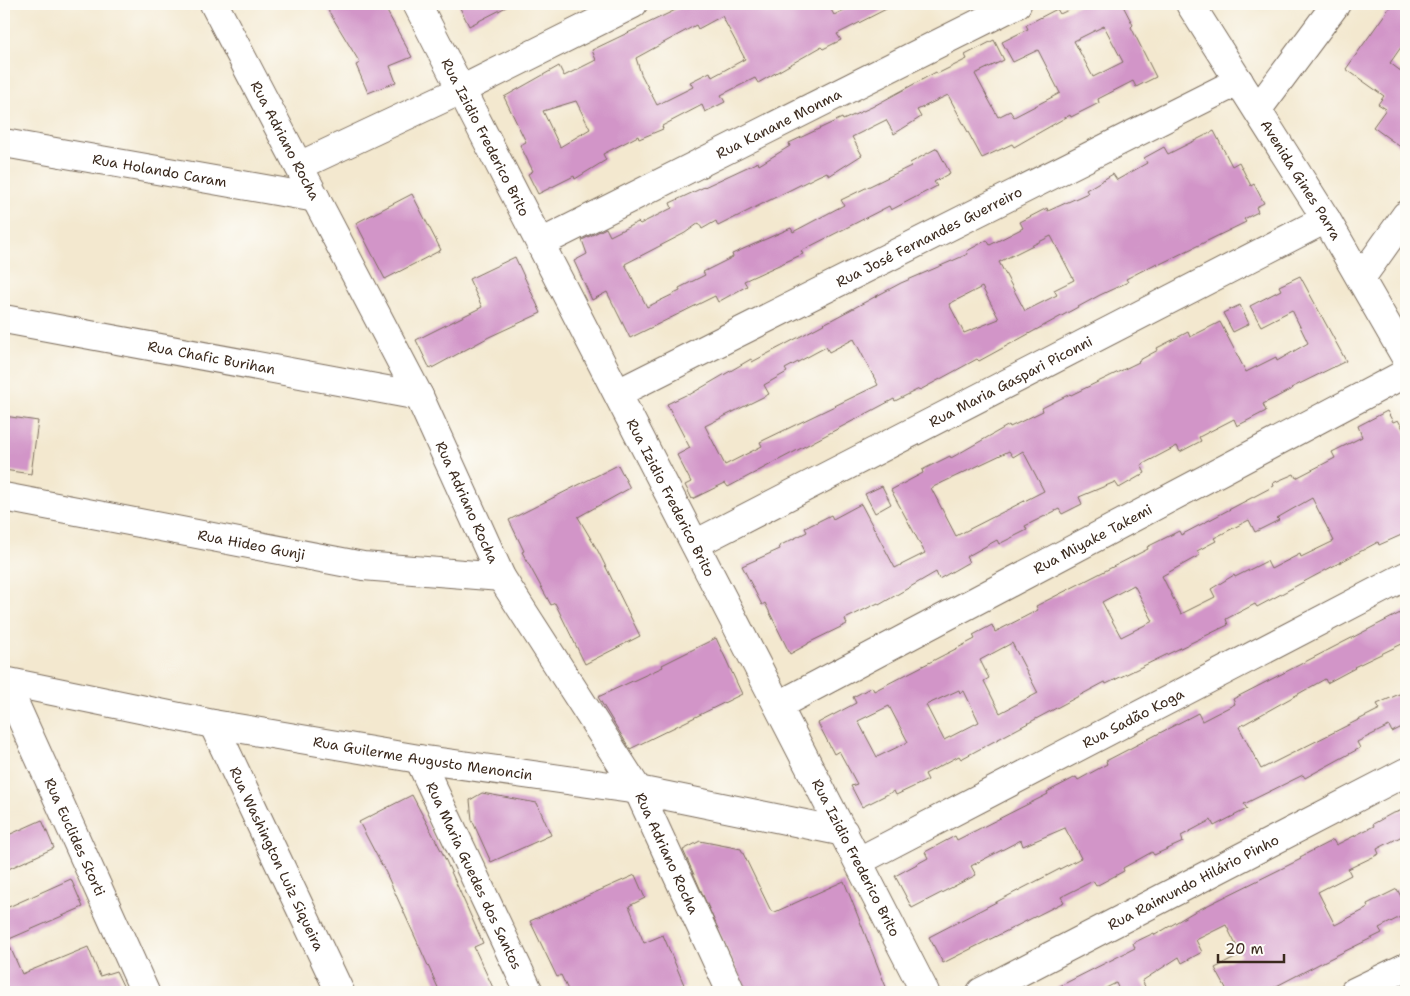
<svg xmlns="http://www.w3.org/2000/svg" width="1410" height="996" font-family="'Shantell Sans',sans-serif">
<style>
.building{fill:#d295c8;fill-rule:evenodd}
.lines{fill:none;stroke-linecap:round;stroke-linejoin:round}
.minor-casing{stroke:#7b6c5c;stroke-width:30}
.minor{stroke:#fff;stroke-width:28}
.labels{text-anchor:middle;stroke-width:4.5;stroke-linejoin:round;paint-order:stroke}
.street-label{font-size:14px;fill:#3b2a1e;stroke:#fdfcf7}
</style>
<rect width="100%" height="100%" fill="#fdfcf7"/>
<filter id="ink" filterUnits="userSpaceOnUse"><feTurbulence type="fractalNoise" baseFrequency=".02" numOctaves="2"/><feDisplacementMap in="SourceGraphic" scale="10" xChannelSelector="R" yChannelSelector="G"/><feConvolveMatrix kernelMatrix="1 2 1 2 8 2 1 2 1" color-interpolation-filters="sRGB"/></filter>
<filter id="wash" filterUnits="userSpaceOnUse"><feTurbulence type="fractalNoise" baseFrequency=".0096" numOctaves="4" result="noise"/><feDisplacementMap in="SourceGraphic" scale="20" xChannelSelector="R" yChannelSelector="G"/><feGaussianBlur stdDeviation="1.12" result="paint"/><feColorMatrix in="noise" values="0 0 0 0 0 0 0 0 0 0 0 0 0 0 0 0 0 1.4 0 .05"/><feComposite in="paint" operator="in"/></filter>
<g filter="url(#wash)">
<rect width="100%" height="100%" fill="#f3e8cf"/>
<g id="blocks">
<path class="building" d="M339 4H383L412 57 390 66 396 82 368 93 356 65 360 63 328 10Z
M458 4H512L469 26Z
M688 4H828L834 15 856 4H896L837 34 841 40 823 49 821 47 758 83 755 78 721 95 725 102 705 112 702 105 662 126 663 129 639 139 638 136 603 154 606 160 575 179 574 176 538 194 528 174 533 171 520 145 526 142 504 97 559 66 564 76 596 60 592 50ZM722 16 745 59 712 77 710 72 690 82 693 87 657 105 641 74 636 58 696 25 698 29ZM576 101 590 129 560 147 543 111Z
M1081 4H1122L1133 25 1131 27 1156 77 1136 87 1133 81 1098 99 1099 103 1071 117 1070 115 1014 147 1012 144 982 158 948 95 917 110 921 117 894 134 886 120 852 137 862 155 829 176 827 172 818 176 718 226 716 221 702 229 699 223 685 233 625 264 647 307 680 291 679 288 705 275 703 272 733 257 732 254 791 228 793 232 844 205 841 200 911 166 910 163 937 148 950 173 934 182 937 186 891 210 889 206 801 251 803 254 744 281 747 286 718 302 715 296 630 338 607 292 592 300 574 261 587 254 582 240 606 228 610 236 638 222 640 224 672 208 670 203 758 162 759 165 790 146 789 143 842 118 843 120 872 107 936 72 937 74 967 59 965 55 994 40 1004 60 975 74 998 117 1010 111 1014 117 1060 93 1038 50 1013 62 1002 42 1028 29 1026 25 1057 9 1060 14ZM1104 26 1123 62 1093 77 1074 41Z
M1392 4H1406V40L1390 63 1406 75V151L1373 127 1386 109 1378 104 1384 96 1346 69Z
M1214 131 1232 166 1239 162 1251 186 1254 184 1264 203 1256 207 1258 212 1244 219 1246 222 1158 265 1157 263 1126 279 1128 282 1100 295 979 361 977 359 920 390 919 389 895 401 894 399 728 487 725 483 692 499 685 485 691 482 677 455 690 448 667 404 688 394 689 395 751 359 752 362 901 283 968 254 967 251 987 240 990 245 1023 228 1020 222 1047 208 1048 211 1088 193 1086 190 1113 174 1117 180 1147 163 1144 158 1164 147 1168 154ZM1051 236 1074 280 1054 290 1057 295 1025 311 999 262ZM982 287 999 319 964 333 949 304ZM854 339 878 385 760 442 762 446 725 465 705 426 769 394 764 385 787 372 785 369 826 347 829 352Z
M412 194 441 250 385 279 356 223Z
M515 257 541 313 489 337 430 369 416 340 482 307 469 279Z
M1300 276 1346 361 1291 388 1292 389 1263 404 1266 411 1237 426 1234 419 1199 437 1201 441 1180 452 1177 446 1141 465 1145 473 1119 488 1115 482 1079 497 1082 504 1062 514 1059 509 1025 526 1027 530 999 544 997 540 966 557 969 562 939 579 936 572 879 605 878 603 845 619 847 624 808 643V644L790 654 765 603 762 605 742 566 780 549 779 546 807 532 805 528 831 515 833 519 861 504 895 568 925 553 891 490 923 473 922 470 950 456 951 458 1009 425 1010 427 1043 411 1042 408 1070 394 1071 395 1139 362 1138 361 1158 350 1157 348 1188 332 1190 337 1220 322 1246 372 1276 357 1277 361 1308 343 1292 310 1261 326 1250 306 1281 290 1279 286ZM1009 451 1013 457 1023 451 1044 491 956 536 931 488Z
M1240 305 1249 324 1233 332 1223 313Z
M1387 411 1393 422 1398 420 1406 434V533L1379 545 1378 542 1257 607 1255 604 1226 619 1228 625 1106 684 1105 682 961 759 959 756 925 774 928 780 896 795 894 791 862 807 851 786 857 784 839 751 834 754 818 723 856 703 853 697 872 687 874 691 975 639 973 635 992 625 995 632 1038 610 1036 606 1148 549 1147 547 1179 531 1181 535 1274 486 1273 483 1294 474 1296 478 1335 458 1332 452 1362 437 1358 426ZM1312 498 1334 541 1301 557 1300 554 1271 569 1267 561 1235 577 1234 575 1211 589 1215 597 1181 614 1162 576 1200 555 1197 551 1216 541 1214 538 1249 520 1255 532 1279 520 1277 518ZM1134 585 1153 621 1121 637 1102 602ZM1012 643 1038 693 1000 713 984 681 989 678 980 660ZM959 690 960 693 964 691 979 722 944 740 926 705ZM889 706 908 742 877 757 858 721Z
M4 416 38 421 31 474 4 470Z
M618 465 630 488 578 517 598 551 640 636 585 664 555 603 551 605 522 552 524 551 509 520Z
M882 486 891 504 875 513 865 494Z
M1406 610V642L1354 667 1355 668 1327 683 1325 679 1239 727 1261 769 1380 709 1377 704 1406 691V725L1392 732 1389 726 1357 742 1360 748 1305 778 1303 775 1244 804 1247 809 1214 826 1211 820 1181 836 1183 842 1154 855 1152 852 1123 868 1124 871 1096 886 1093 881 1061 897 1064 902 943 963 929 937 1081 858 1065 828 1023 846 1021 840 971 866 976 875 912 908 895 876 928 858 925 852 955 836 957 840 1048 794 1047 792 1076 777 1078 780 1107 764 1106 761 1198 713 1202 721 1235 704 1233 699Z
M716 638 742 694 630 749 598 697 663 667 662 665Z
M482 793 537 803 551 835 491 862 472 820 470 800Z
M412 795 443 854 483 943 474 947 495 992H440L386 873 359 822Z
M1406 809V834L1377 849 1379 854 1348 869 1351 875 1318 892 1335 925 1368 908 1367 904 1397 889 1406 906V914L1379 928 1382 933 1321 963 1265 992H1228L1215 968 1241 955 1226 925 1196 940 1202 952 1182 963 1179 957 1142 981 1148 992H1120L1116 983 1098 992H1048L1135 948 1133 943 1154 933 1155 935 1192 913 1301 859 1300 857 1333 840 1336 845 1374 826 1373 824 1391 814Z
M42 820 54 848 4 871V837Z
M700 841 741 849 771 911 775 912 844 881 888 992H746L683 850Z
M635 875 645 898 629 906 644 943 663 935 685 987 674 992H569L561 975 557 977 530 921Z
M71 879 83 907 7 940 22 974 88 947 100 976 116 971 126 992H4V909Z"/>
</g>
</g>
<g filter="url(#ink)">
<use href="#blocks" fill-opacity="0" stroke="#7b6c5c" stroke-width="1"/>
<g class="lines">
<g class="minor-casing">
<g id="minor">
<path id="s1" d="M214 4 419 396 501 577 638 790 731 992"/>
<path id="s2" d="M417 4 925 992"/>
<path id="s3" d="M1190 4 1326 219 1406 358"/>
<path d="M1258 109 1336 4"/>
<path id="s4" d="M4 143 316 198"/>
<path d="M299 166 461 90 633 4"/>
<path id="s5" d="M541 243 1017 4"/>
<path d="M1361 278 1406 215"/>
<path id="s6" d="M4 319 419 396"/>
<path id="s7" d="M618 393 1239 81"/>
<path id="s8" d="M4 497 363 566 501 577"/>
<path id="s9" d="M695 544 1326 219"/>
<path id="s10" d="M4 681 213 724 419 759 638 790 844 832"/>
<path id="s11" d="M5 682 145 992"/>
<path id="s12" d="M779 705 1406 373"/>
<path id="s13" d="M213 724 340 992"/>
<path id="s14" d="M419 759 529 992"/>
<path id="s15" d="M859 861 1406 576"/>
<path id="s16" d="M981 992 1406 772"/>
<path d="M1354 992 1406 967"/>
</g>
</g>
<use href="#minor" class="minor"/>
</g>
</g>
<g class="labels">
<g class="street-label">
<text dy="5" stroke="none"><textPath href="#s5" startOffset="266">Rua Kanane Monma</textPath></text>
<text dy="5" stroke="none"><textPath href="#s2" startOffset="150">Rua Izidio Frederico Brito</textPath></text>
<text dy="5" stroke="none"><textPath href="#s1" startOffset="154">Rua Adriano Rocha</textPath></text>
<text dy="5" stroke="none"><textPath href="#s4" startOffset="158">Rua Holando Caram</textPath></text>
<text dy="5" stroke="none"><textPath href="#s3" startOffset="208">Avenida Gines Parra</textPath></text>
<text dy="5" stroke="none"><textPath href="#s7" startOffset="348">Rua José Fernandes Guerreiro</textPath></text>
<text dy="5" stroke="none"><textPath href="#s6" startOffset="211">Rua Chafic Burihan</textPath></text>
<text dy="5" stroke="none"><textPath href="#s9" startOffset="355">Rua Maria Gaspari Piconni</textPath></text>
<text dy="5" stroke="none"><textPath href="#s2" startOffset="555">Rua Izidio Frederico Brito</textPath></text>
<text dy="5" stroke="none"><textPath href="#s1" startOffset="559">Rua Adriano Rocha</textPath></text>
<text dy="5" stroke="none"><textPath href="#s12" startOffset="355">Rua Miyake Takemi</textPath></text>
<text dy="5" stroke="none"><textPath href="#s8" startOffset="252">Rua Hideo Gunji</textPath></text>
<text dy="5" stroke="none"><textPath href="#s15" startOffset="309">Rua Sadão Koga</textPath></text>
<text dy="5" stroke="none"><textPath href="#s10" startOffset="426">Rua Guilerme Augusto Menoncin</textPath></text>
<text dy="5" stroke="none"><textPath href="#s11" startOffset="170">Rua Euclides Storti</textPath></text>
<text dy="5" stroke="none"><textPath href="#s1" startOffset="964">Rua Adriano Rocha</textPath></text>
<text dy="5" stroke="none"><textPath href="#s13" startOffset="149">Rua Washington Luiz Siqueira</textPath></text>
<text dy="5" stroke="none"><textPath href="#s2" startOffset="960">Rua Izidio Frederico Brito</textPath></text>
<text dy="5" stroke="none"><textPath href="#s14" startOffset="129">Rua Maria Guedes dos Santos</textPath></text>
<text dy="5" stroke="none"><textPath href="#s16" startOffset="239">Rua Raimundo Hilário Pinho</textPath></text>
</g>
</g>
<rect width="1410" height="996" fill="none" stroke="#fdfcf7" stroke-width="20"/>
<path d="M1218 954v8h66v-8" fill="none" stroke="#3b2a1e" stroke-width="2.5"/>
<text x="1225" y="954" font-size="15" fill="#3b2a1e" stroke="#fdfcf7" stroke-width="4" paint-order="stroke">20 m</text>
</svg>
